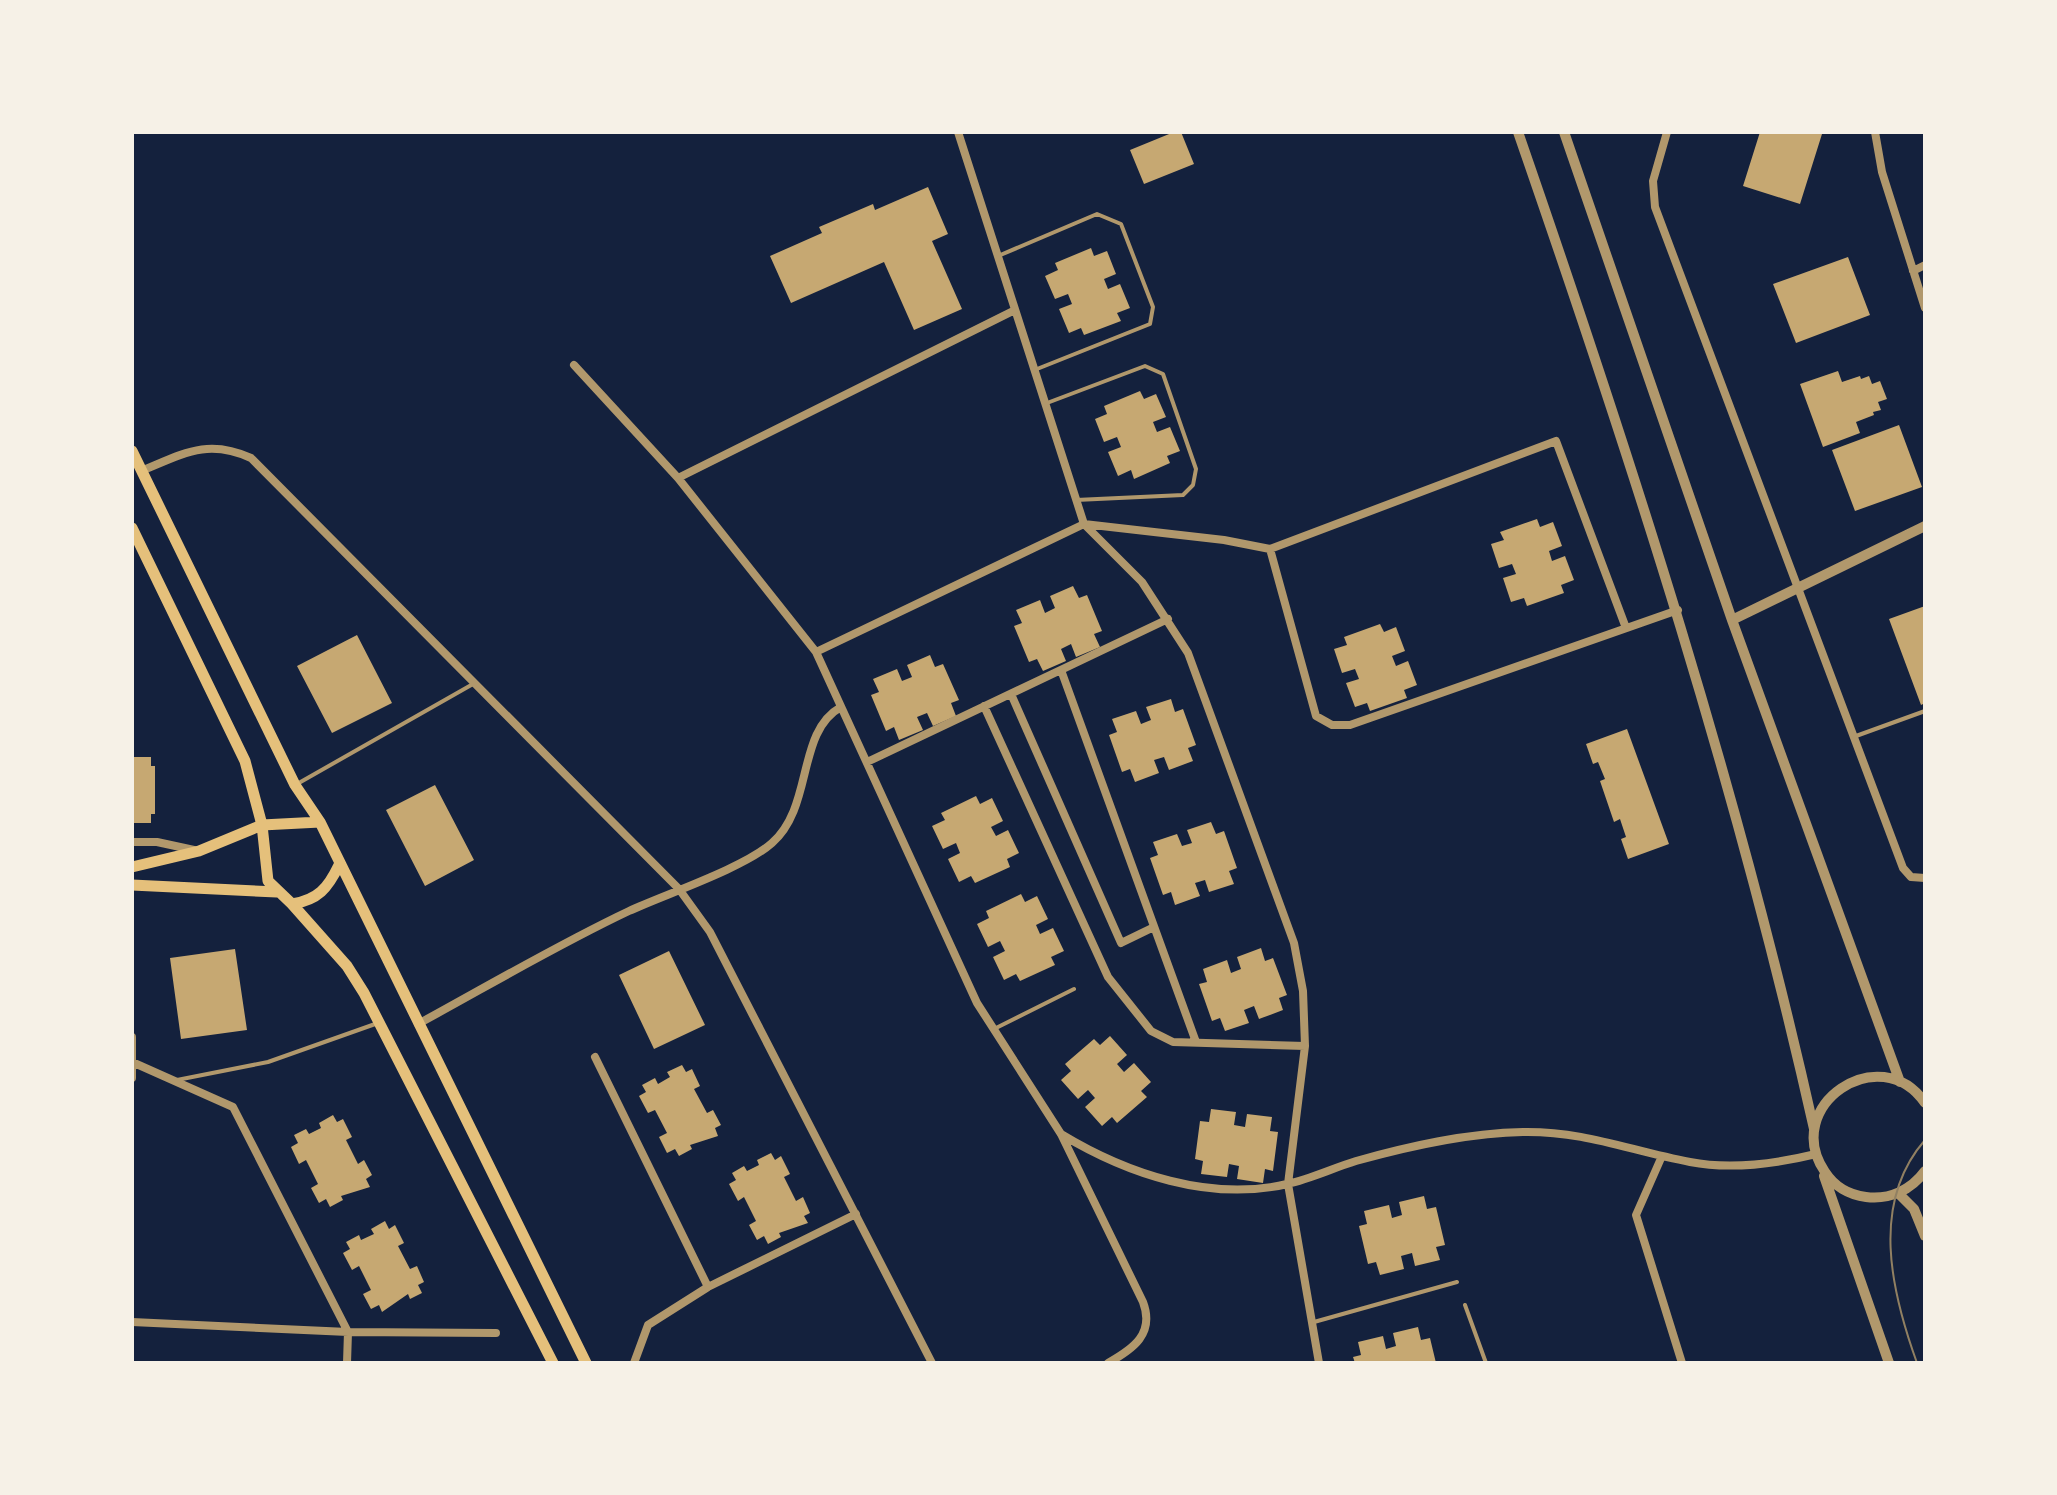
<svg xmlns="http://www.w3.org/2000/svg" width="2057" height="1495" font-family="Quicksand,sans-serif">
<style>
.building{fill:#c6a872}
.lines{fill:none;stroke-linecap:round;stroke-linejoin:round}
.service{stroke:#b1986c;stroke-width:4}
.minor{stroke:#b1986c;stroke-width:8}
.tertiary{stroke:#b1986c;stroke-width:10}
.secondary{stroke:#e5c07b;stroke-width:11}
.tram{stroke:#918062;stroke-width:2}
</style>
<rect width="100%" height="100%" fill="#14213d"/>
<path class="building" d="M1174 132H1181L1194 164 1144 184 1130 150Z
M1760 132 1822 134 1800 204 1743 186Z
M928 187 948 234 932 241 962 309 914 330 884 262 791 303 770 256 822 233 819 227 873 204 875 210Z
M1091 248 1094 256 1107 251 1116 274 1104 279 1108 289 1120 284 1130 308 1117 313 1121 321 1084 335 1081 328 1069 333 1059 309 1072 304 1068 294 1055 299 1045 276 1058 270 1055 263Z
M1848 257 1870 315 1796 343 1773 284Z
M1838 371 1842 382 1860 376 1861 379 1869 376 1872 384 1880 381 1887 399 1878 402 1881 410 1873 412 1874 415 1856 422 1860 433 1823 447 1800 384Z
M1140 391 1144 399 1156 394 1166 417 1153 422 1157 432 1170 427 1180 451 1167 456 1170 463 1134 479 1131 470 1118 476 1108 452 1121 447 1117 437 1104 442 1095 419 1107 414 1104 406Z
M1899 425 1922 487 1855 511 1832 450Z
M1537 519 1540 527 1553 522 1562 546 1549 551 1552 561 1565 556 1574 580 1561 585 1564 593 1527 606 1524 598 1511 602 1503 578 1516 574 1512 564 1499 568 1491 544 1504 540 1500 532Z
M1073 586 1079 598 1087 595 1102 631 1094 634 1100 647 1076 657 1071 644 1061 649 1066 661 1043 671 1037 659 1029 662 1014 626 1022 623 1016 610 1040 600 1045 613 1055 608 1050 596Z
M1925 606V703L1921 705 1889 619Z
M1380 624 1384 632 1396 627 1405 651 1392 656 1396 666 1408 661 1417 685 1404 690 1407 698 1370 711 1367 703 1355 707 1346 683 1359 679 1355 669 1342 673 1334 649 1347 645 1344 637Z
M357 635 392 703 332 733 297 666Z
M930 655 935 667 943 664 959 700 951 703 956 716 933 726 927 713 917 717 923 730 899 740 894 727 886 731 871 695 879 692 873 679 897 669 902 681 912 677 907 665Z
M1171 699 1175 712 1183 709 1196 745 1188 748 1193 761 1169 770 1164 757 1154 760 1159 773 1135 782 1130 769 1122 772 1109 735 1117 732 1112 719 1136 711 1141 724 1151 720 1146 707Z
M1627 729 1669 844 1628 859 1621 839 1626 837 1620 819 1614 822 1600 781 1605 779 1598 762 1593 764 1586 744Z
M132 757H151V766H155V814H151V823H132Z
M435 785 474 860 425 886 386 810Z
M976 796 980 804 992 798 1003 821 991 827 996 836 1008 830 1019 853 1007 859 1010 867 975 883 971 876 959 882 948 859 960 853 956 843 943 849 932 826 945 820 941 813Z
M1211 822 1216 834 1224 831 1237 868 1229 871 1234 884 1209 892 1205 880 1195 883 1200 896 1175 905 1171 892 1163 895 1150 858 1158 855 1153 842 1177 834 1182 846 1192 843 1187 830Z
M1021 894 1025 902 1037 896 1048 919 1036 925 1040 934 1053 928 1064 951 1051 957 1055 965 1020 981 1016 974 1004 980 993 957 1005 951 1000 941 988 947 977 924 989 918 986 911Z
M1261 948 1265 961 1273 958 1287 995 1279 998 1283 1010 1259 1019 1254 1006 1244 1010 1249 1023 1225 1031 1220 1018 1212 1021 1199 984 1207 982 1203 969 1227 960 1231 973 1241 969 1237 957Z
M235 949 247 1030 181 1039 170 958Z
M669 951 705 1025 654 1049 619 975Z
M1110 1036 1127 1055 1117 1064 1124 1072 1134 1063 1151 1082 1141 1091 1147 1097 1117 1123 1112 1117 1102 1126 1085 1107 1095 1098 1088 1090 1078 1099 1061 1080 1071 1071 1065 1064 1094 1039 1100 1045Z
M682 1065 686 1072 692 1069 700 1086 694 1089 707 1113 713 1110 721 1125 715 1128 718 1136 690 1145 692 1149 679 1156 675 1149 667 1153 659 1137 667 1133 655 1110 648 1113 639 1096 646 1092 642 1085 655 1078 658 1084 670 1077 667 1072Z
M1211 1109 1236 1112 1234 1125 1245 1127 1247 1114 1272 1117 1270 1131 1278 1132 1273 1171 1265 1169 1263 1183 1237 1179 1239 1166 1229 1164 1227 1177 1201 1174 1203 1161 1195 1159 1200 1121 1209 1122Z
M333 1115 337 1122 343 1119 352 1137 346 1140 358 1164 364 1160 372 1175 366 1179 370 1187 341 1196 343 1200 330 1207 326 1199 319 1203 311 1188 318 1184 306 1160 299 1164 291 1147 298 1143 294 1135 306 1129 309 1134 321 1128 319 1123Z
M771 1153 775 1160 781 1156 790 1174 784 1177 796 1201 803 1197 810 1213 804 1216 808 1223 779 1233 781 1237 768 1244 764 1236 757 1240 749 1225 756 1221 744 1197 738 1201 729 1184 736 1180 732 1173 744 1166 747 1171 759 1165 757 1160Z
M1424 1196 1427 1209 1436 1207 1445 1245 1436 1247 1440 1260 1415 1266 1412 1253 1401 1256 1404 1269 1380 1275 1376 1262 1368 1264 1359 1226 1367 1224 1364 1211 1389 1205 1392 1218 1402 1215 1399 1202Z
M385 1221 389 1229 395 1225 404 1243 398 1246 410 1269 417 1266 424 1282 418 1285 422 1293 410 1299 408 1294 382 1312 379 1305 371 1309 363 1294 371 1290 359 1266 352 1270 343 1253 350 1249 346 1242 359 1235 361 1240 374 1234 371 1229Z
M1418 1327 1421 1340 1430 1338 1436 1363H1355L1353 1357 1361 1355 1358 1342 1383 1336 1386 1349 1396 1346 1393 1333Z"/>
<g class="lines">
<path class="service" d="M998 256 1097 214 1121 224 1153 307 1150 324 1037 369
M1047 403 1145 366 1163 374 1196 469 1193 485 1183 495 1076 500
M1856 736 1925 711
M297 784 473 684
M996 1028 1074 989
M177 1080 268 1062 378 1023
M1465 1305 1486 1363
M1314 1322 1457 1282"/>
<path class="minor" d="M958 132 1084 524 1142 582 1188 653 1294 943 1303 991 1305 1046 1288 1184 1319 1363
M1667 132 1653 181 1655 207 1903 868 1911 877 1925 878
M1875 132 1882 172 1925 308
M1913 271 1925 265
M574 365 678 478 816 652 977 1003 1061 1134 1143 1302C1155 1334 1133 1349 1108 1363
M141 471C183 454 207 438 251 458L679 889 710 932 932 1363
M678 478 1015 310
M1270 549 1316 716 1332 725H1350L1678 610
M816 652 1084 524 1224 540 1270 549 1556 441 1626 628
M1061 670 1196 1042
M1011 694 1121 943 1154 927
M984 706 1108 977 1151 1031 1173 1042 1305 1046
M867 762 1168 619
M132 842H157L194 850
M418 1024C488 986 557 945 629 911 666 894 744 868 772 843 814 806 796 732 841 707
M132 1037V1078
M595 1057 708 1287
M132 1062 233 1107 348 1332 347 1363
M1061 1134C1127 1174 1210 1202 1287 1184 1310 1179 1333 1168 1356 1161 1410 1146 1467 1133 1523 1132 1586 1131 1630 1151 1690 1162 1731 1170 1775 1164 1816 1154
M1662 1156 1636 1215 1682 1363
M132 1322 348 1332 496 1333
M634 1363 648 1325 708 1287 856 1214"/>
<path class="tertiary" d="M1518 132C1632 461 1738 789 1814 1129
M1564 132 1732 620 1900 1082
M1732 620 1925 526
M1925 1103C1880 1038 1780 1106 1825 1172 1834 1186 1849 1195 1866 1197 1890 1200 1911 1190 1925 1171
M1824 1176 1889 1363
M1898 1193 1914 1209 1925 1236"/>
<path class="secondary" d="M132 451 295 785 320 822 586 1363
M132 528 245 761 262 825 199 851 132 867
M320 822 262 825 268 881 292 904C318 900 328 888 339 865
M132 885 277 892
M292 904 347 966 364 993 553 1363"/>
<path class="tram" d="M1917 1363C1891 1291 1870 1203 1925 1140"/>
</g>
<rect width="2057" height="1495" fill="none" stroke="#f6f1e7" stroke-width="268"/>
</svg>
